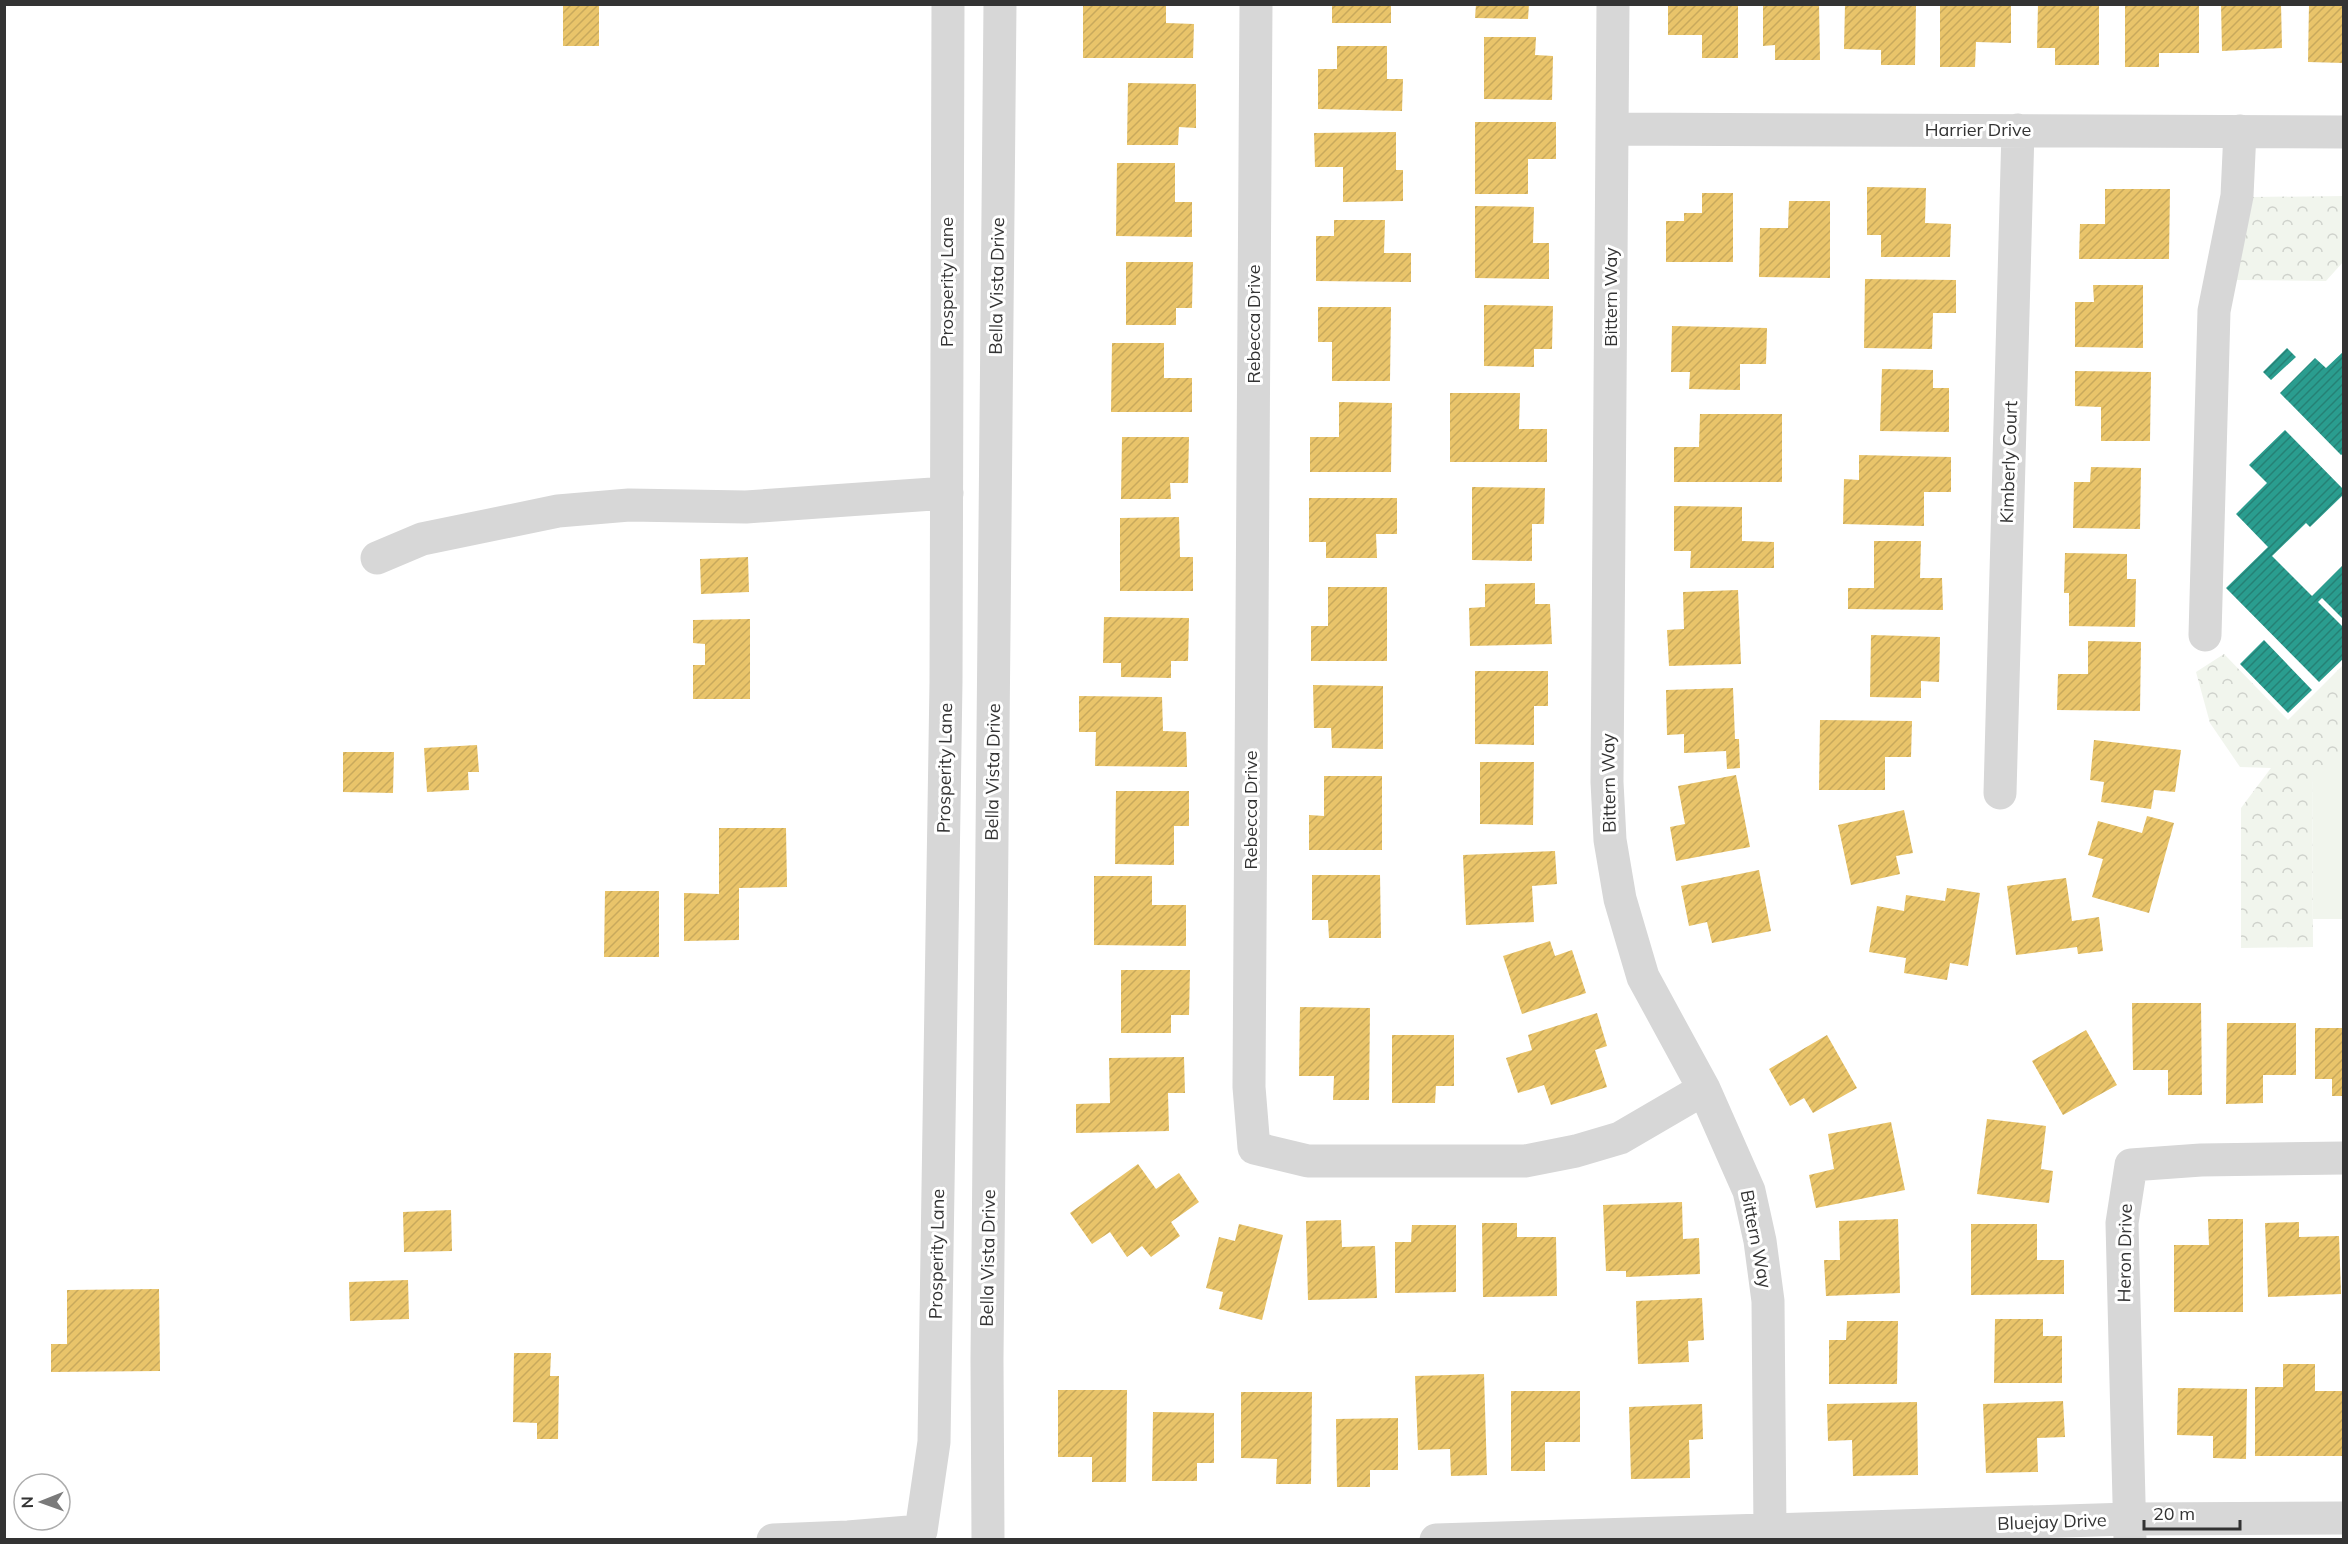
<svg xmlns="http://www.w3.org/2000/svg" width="2348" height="1544" font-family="Mulish,sans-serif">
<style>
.green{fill:#f1f5ed}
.forest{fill:url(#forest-crowns)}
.homes{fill:url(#homes-hatch)}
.schools{fill:url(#schools-hatch)}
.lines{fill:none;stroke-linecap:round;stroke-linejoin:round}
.minor{stroke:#d7d7d7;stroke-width:33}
.labels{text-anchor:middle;stroke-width:6;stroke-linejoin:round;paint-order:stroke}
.street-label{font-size:18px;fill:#333;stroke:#fff}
</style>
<defs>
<pattern id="forest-crowns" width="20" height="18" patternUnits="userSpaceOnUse" patternTransform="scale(1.5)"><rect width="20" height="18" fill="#f1f5ed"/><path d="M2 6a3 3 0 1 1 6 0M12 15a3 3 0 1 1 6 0" fill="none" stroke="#cfd2cc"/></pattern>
<pattern id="homes-hatch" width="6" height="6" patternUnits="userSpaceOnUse" patternTransform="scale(1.5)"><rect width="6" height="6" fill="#e9c46a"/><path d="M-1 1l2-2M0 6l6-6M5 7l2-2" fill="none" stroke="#c8a95c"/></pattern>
<pattern id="schools-hatch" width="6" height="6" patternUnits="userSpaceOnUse" patternTransform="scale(1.5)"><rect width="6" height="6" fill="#2a9d8f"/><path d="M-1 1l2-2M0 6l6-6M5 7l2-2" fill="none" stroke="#258175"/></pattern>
</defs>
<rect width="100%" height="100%" fill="#fff"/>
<path class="green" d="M2312 767H2343V919H2313Z"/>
<path class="forest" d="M2343 196V262L2326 281 2236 280 2253 197Z
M2224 654 2288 720 2343 665V767H2312L2313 947 2241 948V808L2271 768 2240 767 2210 723 2196 672Z"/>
<path class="homes" d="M563 4H599V46H563Z
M1332 4H1391V23H1332Z
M1476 4H1529L1528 19 1475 18Z
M1668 4H1738V58H1702V35H1668Z
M1763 4H1819L1820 60H1775V45L1763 46Z
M1845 4H1916L1915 65H1881V50L1844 49Z
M1940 4H2011V43L1976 42 1975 67H1940Z
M2038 4H2099V65H2055V48H2037Z
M2125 4H2199V53H2159V67H2125Z
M2221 4H2281L2282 48 2222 51Z
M2309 4H2344V63L2308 62Z
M1083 5H1166V23L1194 24 1193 58H1083Z
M1484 37H1536L1535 55 1553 56 1552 100 1484 99Z
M1337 46H1387V79H1403L1402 111 1318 109V69H1337Z
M1128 83 1196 84V128L1179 127 1178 145H1127Z
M1475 122H1556V159H1528V194H1475Z
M1396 132V170H1403V201L1343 202V167H1315L1314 133Z
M1117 163H1175V202H1192V237L1116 236Z
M1867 187 1926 188 1925 223 1951 224 1950 257H1881V235H1867Z
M2105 189H2170L2169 259H2079L2080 224H2105Z
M1702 193H1733V262H1666V221H1684V213H1702Z
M1789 201H1830V278L1759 277 1760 228H1788Z
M1475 206 1534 207 1533 243H1549V279L1475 278Z
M1334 220H1385L1384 253H1411V282L1316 281V236H1334Z
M1126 262H1193L1192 308H1176V325H1126Z
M1865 279 1956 280V313H1933L1932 349 1864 348Z
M2093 285H2143V348L2075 347V302H2094Z
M1484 305 1553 306 1552 349H1534V367L1484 366Z
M1318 307H1391L1390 381H1332V342H1318Z
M1672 326 1767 328 1766 364H1740V390L1689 389 1690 372H1671Z
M1112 343H1164V378H1192V412H1111Z
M1882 369 1933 370V388H1949V432L1880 431Z
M2075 371 2151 372 2150 441H2101V407L2075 406Z
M1450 393H1520L1519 429H1547V462H1450Z
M1339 402 1392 403 1391 472H1310V437H1339Z
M1700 414H1782V482H1674V447H1699Z
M1122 437H1189L1188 483H1170L1171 499H1121Z
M1859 455 1951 457V492H1924V526L1843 524 1844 479 1859 480Z
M2091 467 2141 468 2140 529 2073 528 2074 482H2090Z
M1472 487 1545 488 1544 524H1532V561L1472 560Z
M1309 498H1397V534H1376L1377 558H1326V542H1309Z
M1674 506 1742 507V541L1774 542V568H1690L1691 551H1674Z
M1179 517 1180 557H1193V591H1120V518Z
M1874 541H1921L1920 578H1942L1943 610 1848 609V588H1874Z
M2065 553 2127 554V579H2136L2135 627 2069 626V593H2064Z
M748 557 749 592 701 594 700 559Z
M1535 583V604H1550L1552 644 1470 646 1469 608 1485 607V584Z
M1328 587H1387V661H1311V626H1328Z
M1738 590 1741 664 1669 666 1667 630 1684 629 1683 592Z
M1104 617 1189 618 1188 661H1171V678L1121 677V663H1103Z
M750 619V699H693V665H705V644L693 643V620Z
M1871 635 1940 637 1939 682 1921 681V698L1870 697Z
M2088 641 2141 642 2140 711 2057 710 2058 674H2088Z
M1475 671H1548V706H1534V745L1475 744Z
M1313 685 1383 686V749L1332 748 1331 728H1314Z
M1733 688 1735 739H1739L1740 768 1727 769 1726 751 1684 753V734L1667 735 1666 690Z
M1079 696 1162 697 1163 731 1186 732 1187 767 1095 766 1096 732H1079Z
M1820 720 1912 721 1911 757H1885V790H1819Z
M2094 740 2181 750 2175 792 2154 790 2151 809 2101 802 2104 782 2090 780Z
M477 745 479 772H468L469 790 427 792 424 748Z
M343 752H394L393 793 343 792Z
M1480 762H1534L1533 825 1480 824Z
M1736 775 1750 847 1676 861 1670 827 1685 824 1678 786Z
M1324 776H1382V850H1309V815L1324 816Z
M1116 791H1189V826H1174V865L1115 864Z
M1904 810 1913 853 1896 856 1900 874 1851 885 1838 825Z
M2147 816 2174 823 2149 913 2092 897 2103 859 2088 855 2098 821 2142 833Z
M719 828H786L787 887 739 888V940L684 941V893L719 894Z
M1555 851 1557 884 1532 886 1534 922 1466 925 1463 855Z
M1759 870 1771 931 1712 943 1707 922 1689 926 1681 886Z
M1312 875H1380L1381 938H1329L1328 920H1312Z
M1094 876H1152V905H1186V946L1094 945Z
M2066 878 2072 921 2099 917 2103 951 2078 954 2077 947 2016 955 2007 886Z
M1947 888 1980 893 1968 966 1950 963 1947 980 1904 973 1906 958 1869 952 1877 906 1904 911 1906 895 1945 901Z
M605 891H659V957H604Z
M1550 941 1555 956 1572 950 1586 993 1522 1014 1503 956Z
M1121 970H1190L1189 1015H1171V1033H1121Z
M2132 1003H2201L2202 1095H2168V1070H2133Z
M1300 1007 1370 1008 1369 1100H1333L1334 1076H1299Z
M1597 1013 1607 1046 1595 1050 1607 1087 1551 1105 1544 1085 1518 1093 1506 1058 1532 1050 1528 1035Z
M2227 1023H2296V1075H2263V1103L2226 1104Z
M2315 1028H2344V1096H2332V1079H2315Z
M2086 1030 2117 1085 2063 1115 2032 1061Z
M1392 1035H1454V1086H1436L1435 1103H1392Z
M1827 1035 1857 1088 1813 1113 1804 1098 1790 1106 1769 1069Z
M1184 1057 1185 1093H1168L1169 1131 1076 1133V1104L1110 1103 1109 1058Z
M1987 1119 2046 1126 2041 1169 2053 1171 2049 1203 1977 1194Z
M1891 1122 1905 1190 1816 1208 1809 1175 1834 1169 1828 1134Z
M1138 1164 1156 1189 1179 1173 1199 1202 1171 1222 1180 1236 1151 1257 1142 1246 1127 1257 1110 1232 1092 1244 1070 1213Z
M1682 1202 1683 1239 1699 1238 1700 1274 1626 1277V1271H1606L1603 1205Z
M451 1210 452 1251 404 1252 403 1212Z
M1898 1219 1900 1293 1826 1296 1824 1260H1840L1839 1221Z
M2208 1219H2243V1312H2174V1245H2209Z
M1341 1220 1342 1247 1375 1246 1377 1298 1308 1300 1306 1221Z
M2299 1222V1237L2339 1236 2341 1294 2268 1297 2265 1223Z
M1482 1223H1517V1237H1556L1557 1296 1483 1297Z
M1239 1224 1283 1235 1262 1320 1219 1309 1223 1292 1206 1288 1219 1237 1235 1241Z
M1971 1224H2037V1260H2064V1294L1971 1295Z
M1412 1225H1456V1292L1395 1293V1242H1411Z
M408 1280 409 1319 350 1321 349 1282Z
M159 1289 160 1371 51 1372V1344H67V1290Z
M1702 1298 1704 1340 1688 1341 1689 1362 1638 1364 1636 1301Z
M1995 1319H2043V1336H2062V1383H1994Z
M1847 1321H1898L1897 1384H1829V1340H1846Z
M514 1353H551L550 1376H559L558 1439H537V1423L513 1422Z
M2283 1364H2315V1391H2342V1456H2255V1387H2283Z
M1484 1374 1487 1475 1451 1476 1450 1449 1418 1450 1415 1376Z
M2178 1388 2247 1389 2246 1459 2213 1458V1436L2177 1435Z
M1058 1390H1127L1126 1482H1092V1457H1058Z
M1511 1391H1580V1442H1545V1471H1511Z
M1241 1392H1312L1311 1484H1276L1277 1459 1241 1458Z
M2063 1401 2065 1437 2037 1438 2038 1472 1986 1473 1983 1404Z
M1917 1402 1918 1475 1853 1476 1852 1440 1828 1441 1827 1404Z
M1702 1404 1703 1439 1689 1440 1690 1478 1631 1479 1629 1407Z
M1153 1412 1214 1413V1463H1197V1481H1152Z
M1398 1418V1470H1370V1487H1337L1336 1419Z"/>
<path class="schools" d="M2287 348 2296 357 2271 380 2263 372Z
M2344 351V453L2341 455 2280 393 2315 358 2326 368Z
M2285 430 2344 490V494L2310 527 2306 523 2272 556 2312 596 2344 564V620L2322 598 2318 602 2344 628V658L2319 682 2226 588 2268 547 2236 514 2267 483 2249 465Z
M2264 640 2312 690 2288 713 2240 664Z"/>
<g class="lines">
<path class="minor" d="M1256 4 1249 1087 1254 1148 1308 1161H1525L1576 1151 1620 1138 1704 1089
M1613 4 1607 782 1610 840 1620 899 1643 977 1704 1089 1749 1191 1760 1241 1768 1301 1770 1531
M1612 129 2344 132
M377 558 422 539 558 511 629 505 746 507 947 493
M2205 635 2214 311 2237 196 2240 131
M2000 793 2018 130
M773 1540 848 1537 921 1531 934 1442 946 682 948 4
M988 1540 987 1360 1000 4
M1436 1540 2129 1519 2344 1518
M2130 1540 2122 1223 2131 1165 2201 1160 2344 1158"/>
</g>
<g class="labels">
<g class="street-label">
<text x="1978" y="136">Harrier Drive</text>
<text transform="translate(947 282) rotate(-90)" y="6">Prosperity Lane</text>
<text transform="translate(997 286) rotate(-89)" y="6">Bella Vista Drive</text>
<text transform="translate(1611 297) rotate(-90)" y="6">Bittern Way</text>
<text transform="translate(1254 324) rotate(-90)" y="6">Rebecca Drive</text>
<text transform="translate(2009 462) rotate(-88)" y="6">Kimberly Court</text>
<text transform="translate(945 768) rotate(-89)" y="6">Prosperity Lane</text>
<text transform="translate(993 772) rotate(-89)" y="6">Bella Vista Drive</text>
<text transform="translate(1609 783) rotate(-91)" y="6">Bittern Way</text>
<text transform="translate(1251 810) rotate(-90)" y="6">Rebecca Drive</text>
<text transform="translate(1756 1239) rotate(79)" y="6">Bittern Way</text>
<text transform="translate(2125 1253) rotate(-89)" y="6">Heron Drive</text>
<text transform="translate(937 1254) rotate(-89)" y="6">Prosperity Lane</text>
<text transform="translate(988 1258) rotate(-89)" y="6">Bella Vista Drive</text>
<text transform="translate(2052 1522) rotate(-2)" y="6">Bluejay Drive</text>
</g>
</g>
<rect width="2348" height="1544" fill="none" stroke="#333333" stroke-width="12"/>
<g transform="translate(42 1502) rotate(269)"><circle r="28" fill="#ffffff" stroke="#adadad" stroke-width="1.5"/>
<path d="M0-4.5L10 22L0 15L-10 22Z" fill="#7a7a7a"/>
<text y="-9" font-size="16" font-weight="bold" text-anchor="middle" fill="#333333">N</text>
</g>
<path d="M2144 1520v9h96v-9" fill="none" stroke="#333333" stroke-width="3"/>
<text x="2153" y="1520" font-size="18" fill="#333333" stroke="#ffffff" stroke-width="4.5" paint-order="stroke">20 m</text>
</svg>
